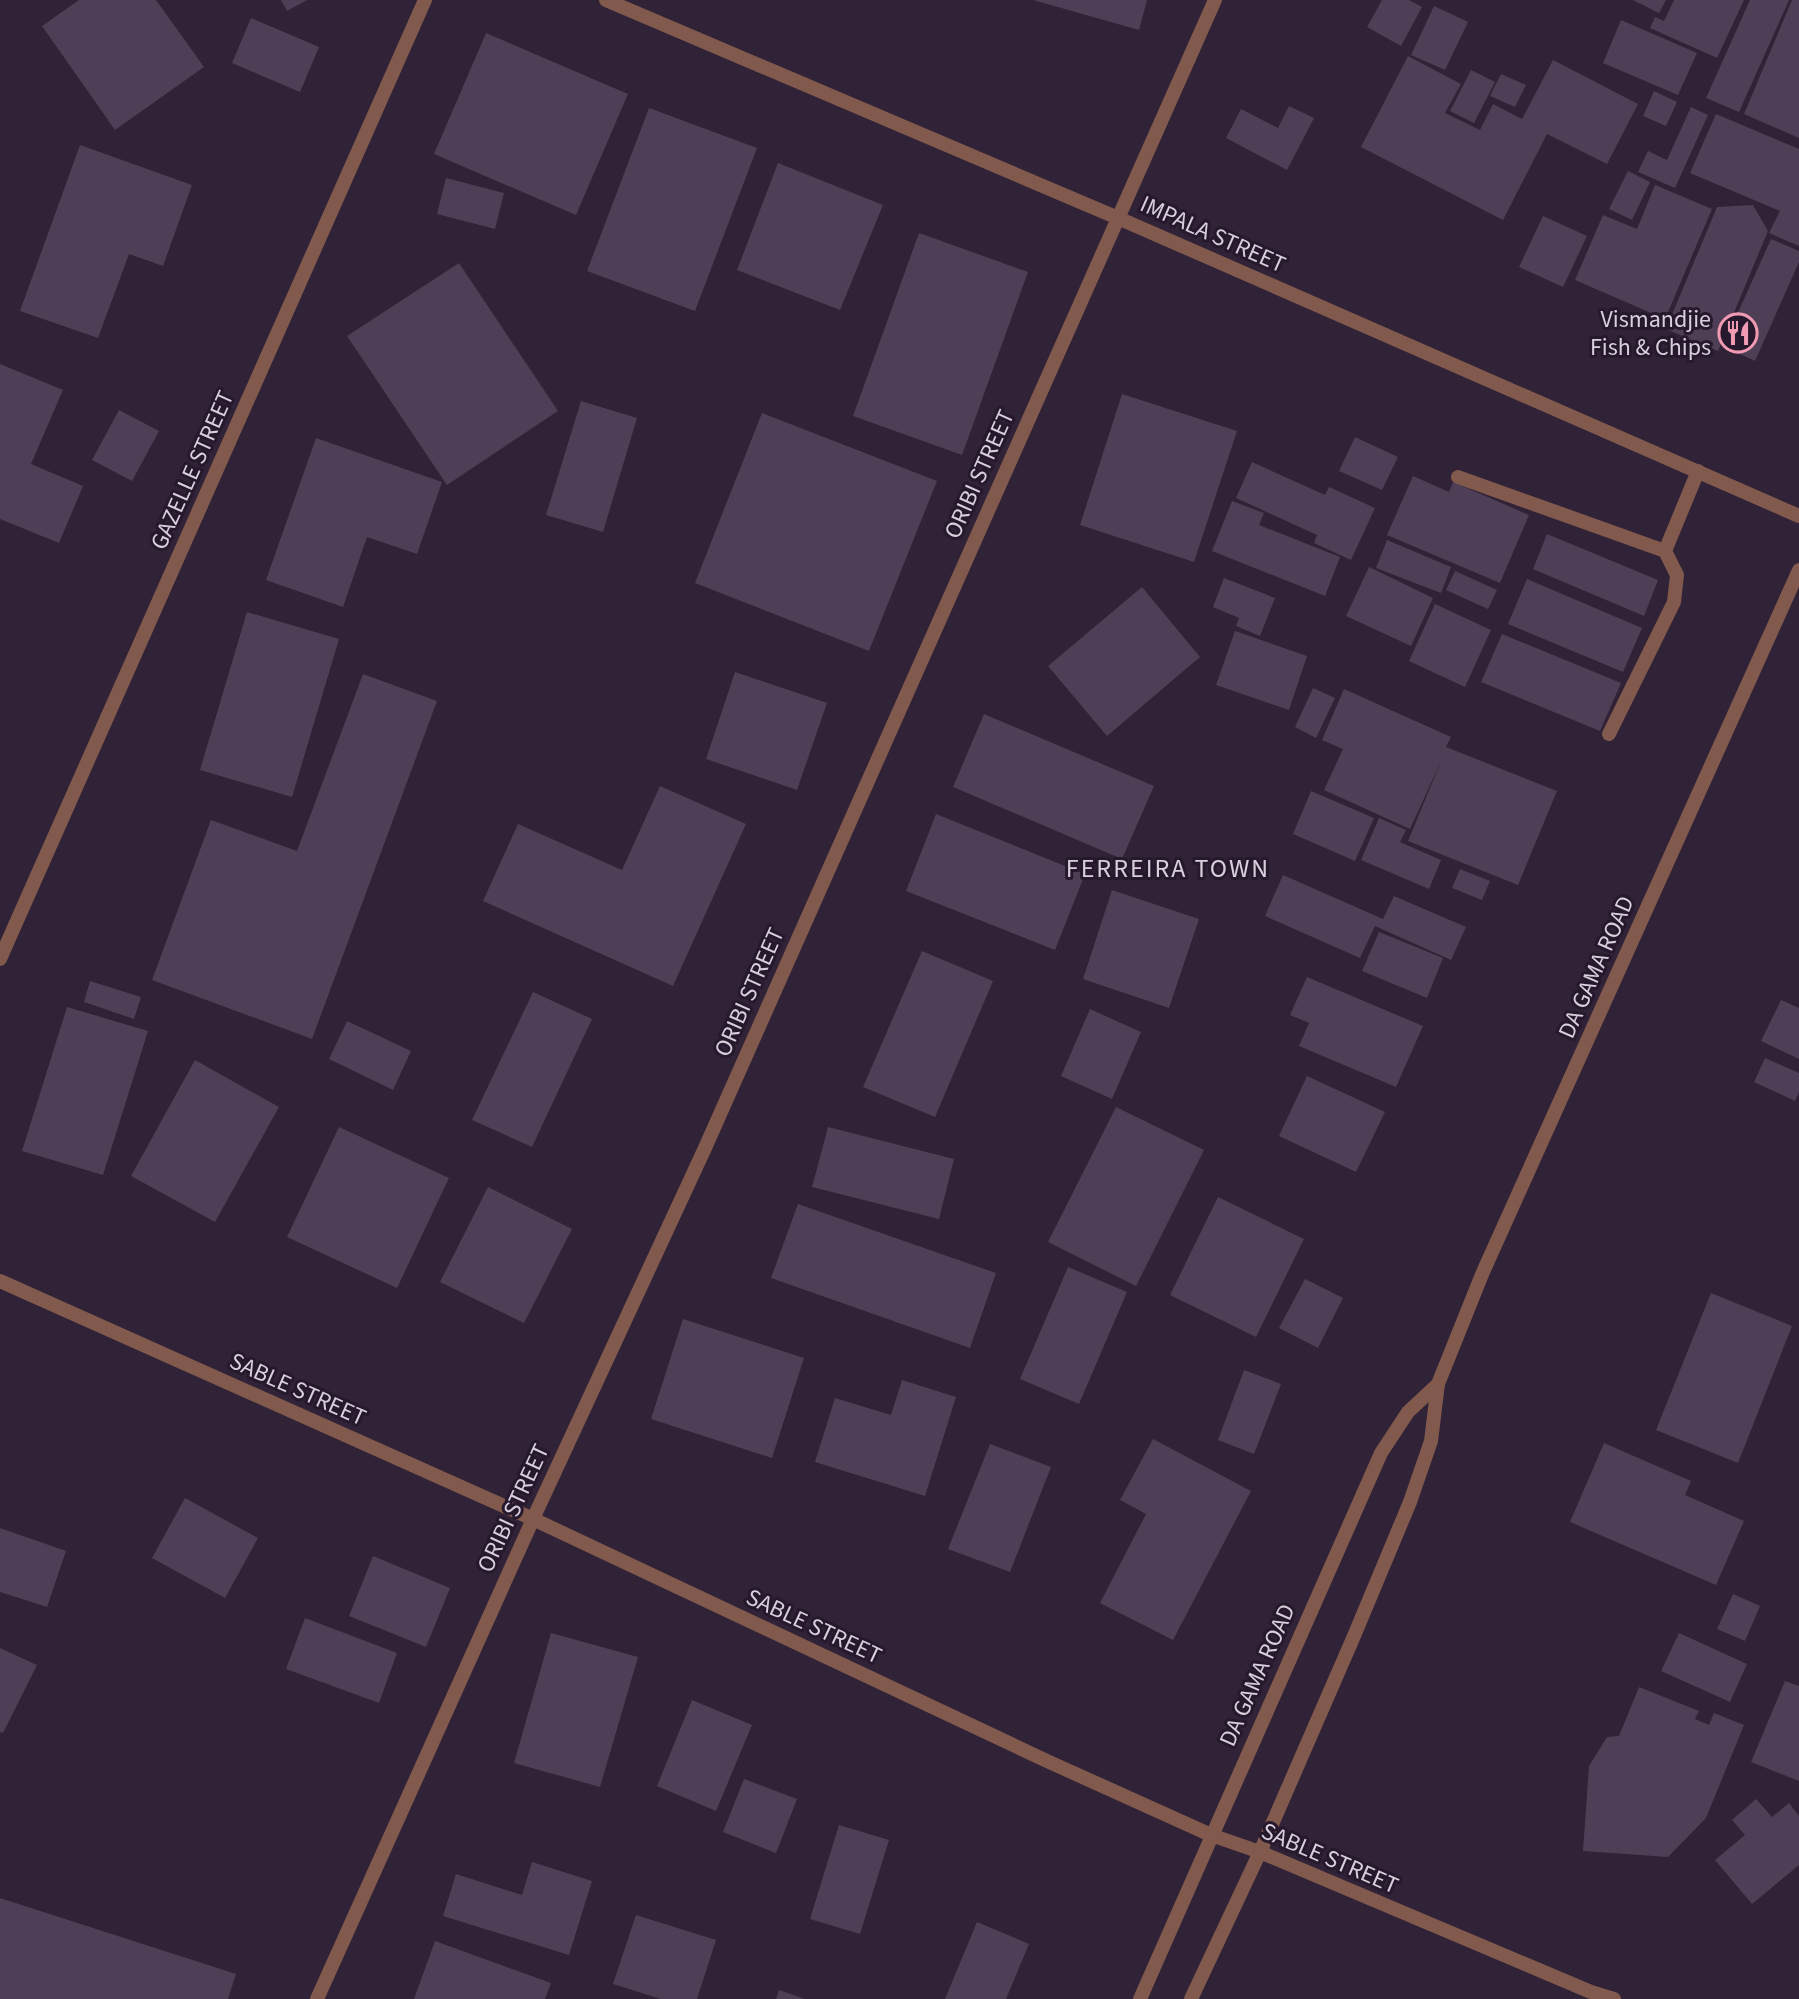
<svg xmlns="http://www.w3.org/2000/svg" width="1799" height="1999" font-family="'Source Sans 3',sans-serif">
<style>
.building{fill:#4e3f56}
.lines{fill:none;stroke-linecap:round;stroke-linejoin:round}
.service{stroke:#81594d;stroke-width:14}
.minor{stroke:#81594d;stroke-width:14}
.tertiary{stroke:#81594d;stroke-width:14}
.labels{text-anchor:middle;stroke-width:6;stroke-linejoin:round;paint-order:stroke}
.street-label{font-size:24px;fill:#d8cfdd;stroke:#26182d}
.poi-label{font-size:24px;fill:#d8cfdd;stroke:#26182d;text-anchor:end}
.neighbourhood-label{font-size:26px;letter-spacing:2px;fill:#d8cfdd;stroke:#26182d}
</style>
<rect width="100%" height="100%" fill="#302237"/>
<path class="building" d="M79 0H156L204 67 115 130 42 26Z
M281 0H307L287 11Z
M1033 0H1147L1139 30Z
M1382 0H1409L1422 7 1401 46 1367 27Z
M1633 0H1666L1659 13Z
M1674 0H1744L1717 58 1650 28 1655 17 1664 21Z
M1750 0H1789L1739 112 1706 98Z
M1792 0H1799V138L1744 114Z
M1434 6 1468 22 1445 70 1411 55Z
M251 18 319 47 300 92 232 63Z
M1621 20 1697 53 1678 95 1603 63Z
M486 33 628 94 576 215 434 154Z
M1408 56 1461 84 1445 113 1480 130 1493 104 1522 119 1553 60 1638 104 1607 164 1547 134 1503 220 1361 147Z
M1471 70 1495 82 1474 123 1450 111Z
M1501 74 1526 85 1515 107 1490 96Z
M1654 91 1677 102 1666 126 1643 116Z
M1289 106 1314 118 1287 170 1226 138 1241 109 1278 128Z
M1691 107 1708 115 1675 188 1638 172 1648 151 1667 160Z
M649 108 757 148 695 311 587 271Z
M1716 114 1799 149V246L1769 233 1780 211 1690 173Z
M80 145 192 185 163 266 129 254 98 338 20 311Z
M778 163 883 205 840 310 737 270Z
M1628 171 1650 182 1632 220 1609 209Z
M446 178 504 193 495 229 437 214Z
M1655 185 1712 209 1665 319 1575 280 1603 215 1637 229Z
M1753 205 1768 231 1718 351 1666 329 1717 207Z
M1543 216 1587 236 1563 287 1519 267Z
M919 233 1028 272 962 455 853 416Z
M1771 239 1799 251V262L1755 361 1723 346Z
M459 263 558 411 447 485 347 336Z
M0 364 63 390 31 464 83 486 59 543 0 519Z
M1122 394 1237 431 1194 562 1080 525Z
M581 401 637 418 603 532 546 515Z
M119 410 159 431 132 481 92 460Z
M762 413 937 481 869 651 695 583Z
M1355 437 1398 457 1382 490 1339 471Z
M316 438 442 482 417 554 367 537 343 607 266 580Z
M1252 462 1325 495 1329 487 1375 508 1351 560 1314 543 1317 535 1236 498Z
M1413 476 1449 492 1453 482 1529 515 1500 583 1387 535Z
M1232 501 1264 513 1259 525 1340 557 1325 596 1212 551Z
M1547 534 1658 580 1644 616 1533 569Z
M1387 540 1451 567 1441 593 1376 568Z
M1369 567 1433 598 1411 646 1346 616Z
M1455 571 1497 590 1488 609 1446 590Z
M1224 578 1275 598 1260 636 1236 626 1239 618 1213 607Z
M1527 579 1642 628 1623 672 1508 624Z
M1142 587 1200 657 1107 736 1048 666Z
M1435 604 1491 630 1465 687 1409 661Z
M247 612 339 639 292 797 200 770Z
M1235 631 1307 656 1289 710 1216 685Z
M1502 634 1621 683 1600 731 1481 682Z
M735 672 827 703 797 790 706 759Z
M363 674 437 701 312 1039 152 980 211 820 297 851Z
M1313 688 1335 698 1316 738 1295 727Z
M1344 689 1451 737 1446 747 1557 791 1518 885 1408 841 1442 759 1410 829 1324 790 1343 749 1322 740Z
M984 714 1154 786 1122 859 953 787Z
M660 786 746 824 673 986 483 901 518 824 622 870Z
M1311 791 1374 818 1355 861 1293 834Z
M936 814 1085 874 1055 950 906 891Z
M1379 818 1406 830 1400 842 1441 860 1429 889 1361 860Z
M1460 869 1490 881 1482 900 1452 888Z
M1283 875 1383 919 1394 896 1466 927 1451 960 1375 926 1360 958 1265 916Z
M1112 890 1199 919 1169 1008 1083 979Z
M1379 932 1443 958 1427 998 1362 971Z
M922 951 993 981 935 1117 863 1087Z
M1307 977 1423 1026 1396 1087 1299 1046 1309 1023 1290 1015Z
M90 981 141 997 134 1019 84 1002Z
M533 992 592 1019 532 1147 472 1120Z
M1781 1000 1799 1008V1059L1761 1041Z
M67 1007 148 1031 103 1175 22 1151Z
M1090 1009 1141 1032 1112 1099 1061 1076Z
M347 1021 411 1051 393 1090 329 1059Z
M1765 1058 1799 1073V1092L1795 1101 1754 1082Z
M195 1060 279 1107 215 1222 131 1176Z
M1307 1076 1385 1112 1356 1172 1279 1136Z
M1116 1107 1204 1150 1136 1286 1048 1242Z
M339 1127 449 1178 397 1288 287 1237Z
M828 1127 954 1159 939 1219 812 1187Z
M488 1187 572 1229 524 1323 440 1282Z
M1218 1197 1304 1239 1256 1337 1170 1295Z
M798 1204 996 1273 970 1348 771 1278Z
M1068 1267 1127 1292 1079 1404 1020 1379Z
M1305 1279 1343 1298 1318 1348 1279 1328Z
M1711 1293 1792 1326 1738 1463 1656 1430Z
M683 1319 804 1358 772 1458 651 1419Z
M1244 1370 1281 1384 1254 1454 1218 1440Z
M902 1380 956 1397 925 1496 815 1462 835 1398 891 1415Z
M1153 1439 1251 1491 1173 1640 1100 1603 1146 1514 1120 1500Z
M1604 1443 1691 1481 1685 1495 1744 1521 1716 1585 1570 1522Z
M990 1444 1051 1467 1010 1572 948 1549Z
M185 1498 258 1538 225 1598 152 1558Z
M0 1528 66 1551 47 1607 0 1592Z
M373 1556 450 1588 426 1647 349 1616Z
M1733 1594 1760 1606 1745 1641 1717 1629Z
M305 1618 397 1653 379 1703 286 1669Z
M551 1633 638 1657 600 1787 514 1763Z
M1679 1633 1747 1664 1730 1702 1661 1671Z
M0 1648 37 1665 3 1733 0 1732Z
M1785 1681 1799 1686V1781L1751 1762Z
M1639 1687 1699 1711 1695 1719 1709 1725 1714 1713 1744 1725 1706 1818 1668 1857 1583 1851 1589 1766 1607 1737 1619 1736Z
M692 1700 752 1725 716 1811 657 1786Z
M744 1779 797 1799 776 1853 723 1832Z
M1756 1799 1772 1817 1789 1803 1799 1816V1865L1752 1904 1715 1860 1745 1835 1732 1820Z
M839 1825 889 1840 860 1934 810 1919Z
M532 1862 592 1881 569 1955 443 1916 456 1874 522 1895Z
M0 1898 236 1974 228 1999H0Z
M636 1915 716 1940 697 1999H661L613 1984Z
M977 1922 1029 1944 1006 1999H945Z
M435 1941 551 1983 545 1999H414Z
M779 1990 805 1999H776Z"/>
<g class="lines">
<path class="service" d="M1458 477 1665 551 1677 575 1674 602 1609 734
M1665 551 1698 471"/>
<path class="minor" d="M606 0 1118 218 1799 516
M0 959 425 0
M0 1281 533 1519 1047 1761 1211 1835 1260 1852 1591 1992 1614 1999
M317 1999 533 1519 705 1148 1215 0"/>
<path class="tertiary" d="M1140 1999 1381 1453 1408 1412 1438 1384
M1191 1999 1260 1852 1354 1636 1410 1502 1431 1441 1438 1384 1483 1272 1799 570"/>
</g>
<defs>
<g id="restaurant-ring" transform="scale(2.0125)"><circle r="9.5" fill="#26182d" stroke="#f19ab3" stroke-width="1.5"/><path d="M-5-6h1v4h1v-4h1v4h1v-4h1v5L-1.5 .5V6h-2V.5L-5-1ZM5-6V6H3V1.5H1.5Q1.5-4 5-6Z" fill="#f19ab3"/></g>
</defs>
<g fill-rule="evenodd">
<use href="#restaurant-ring" x="1738" y="333"/>
</g>
<g class="labels">
<g class="street-label">
<text transform="translate(1213 234) rotate(24)" y="8">IMPALA STREET</text>
<text transform="translate(192 470) rotate(-66)" y="8">GAZELLE STREET</text>
<text transform="translate(979 474) rotate(-66)" y="8">ORIBI STREET</text>
<text transform="translate(1596 967) rotate(-66)" y="8">DA GAMA ROAD</text>
<text transform="translate(749 992) rotate(-66)" y="8">ORIBI STREET</text>
<text transform="translate(298 1389) rotate(24)" y="8">SABLE STREET</text>
<text transform="translate(513 1508) rotate(-65)" y="8">ORIBI STREET</text>
<text transform="translate(814 1626) rotate(25)" y="8">SABLE STREET</text>
<text transform="translate(1257 1675) rotate(-66)" y="8">DA GAMA ROAD</text>
<text transform="translate(1330 1858) rotate(23)" y="8">SABLE STREET</text>
</g>
<g class="poi-label">
<text x="1711" y="327">Vismandjie<tspan x="1711" dy="28">Fish &amp; Chips</tspan></text>
</g>
<g class="neighbourhood-label">
<text x="1168" y="877">FERREIRA TOWN</text>
</g>
</g>
</svg>
